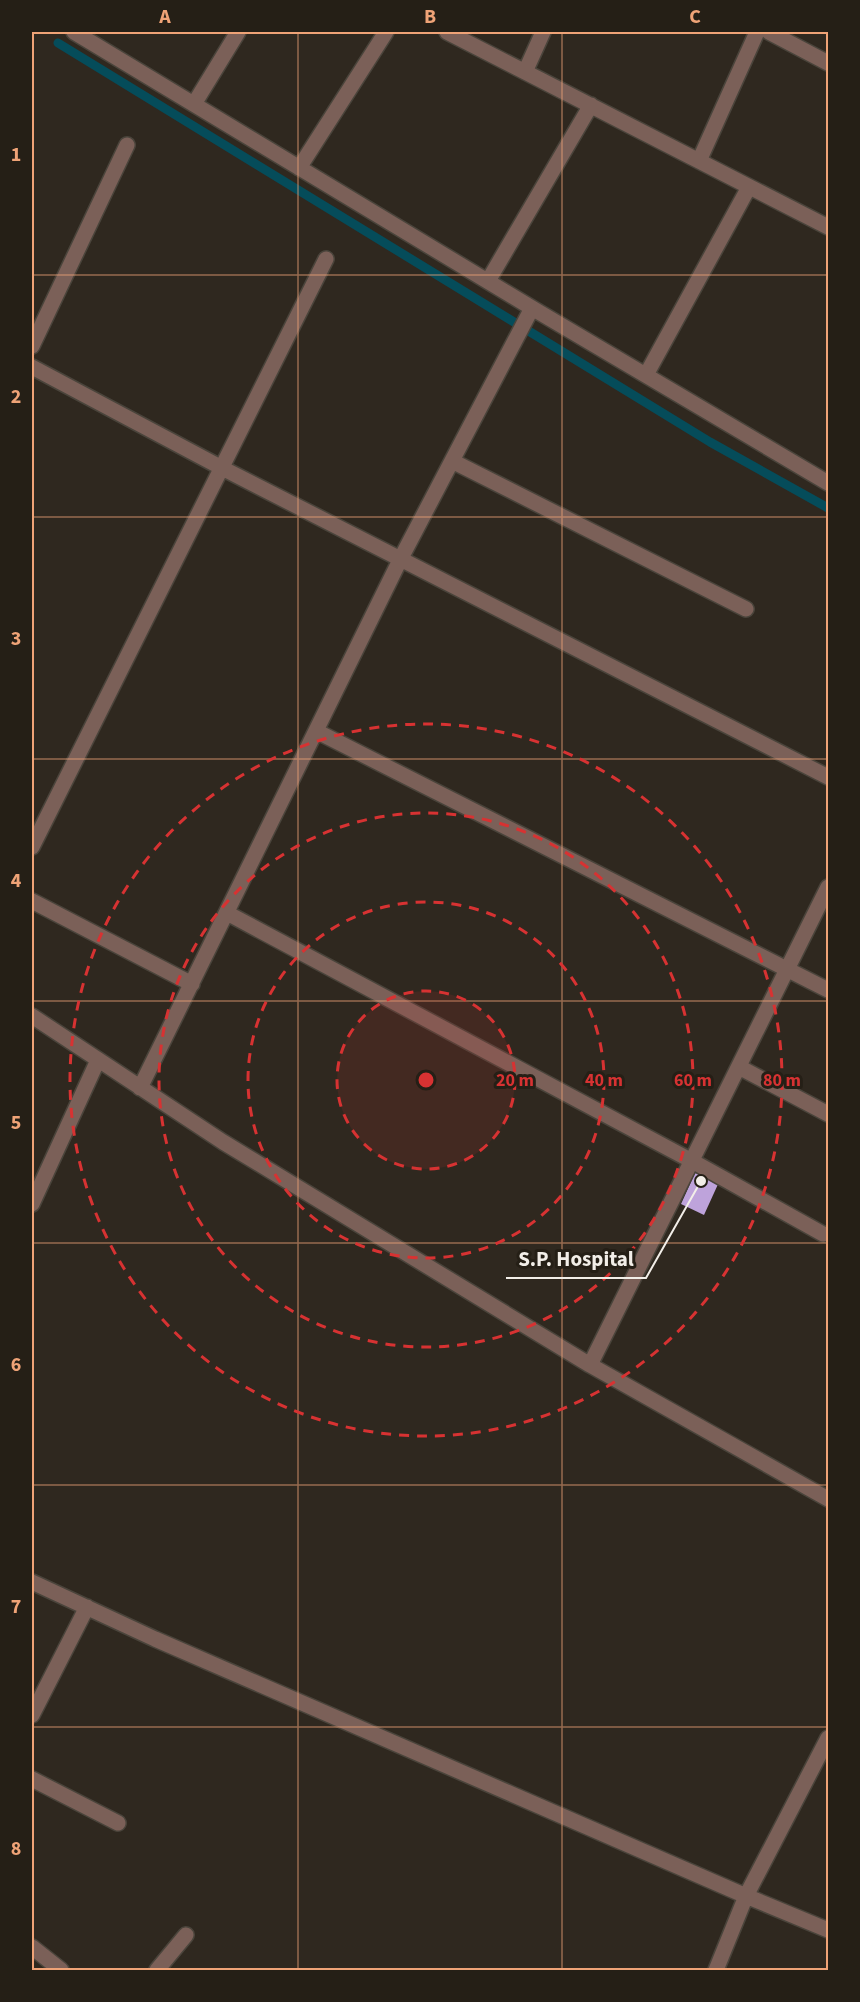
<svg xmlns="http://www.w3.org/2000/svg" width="860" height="2002" font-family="'Source Sans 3',sans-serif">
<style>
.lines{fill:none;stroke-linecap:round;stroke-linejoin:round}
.stream{stroke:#054c5a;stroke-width:9}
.building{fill:#bea3db}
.minor-casing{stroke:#4a443b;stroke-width:18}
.minor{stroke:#7b6058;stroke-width:15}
.grid{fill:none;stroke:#efa377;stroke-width:1.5;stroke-opacity:0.55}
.ring{fill:none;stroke:#d73232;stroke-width:3;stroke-dasharray:10 8}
.centre{fill:#d73232;stroke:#251f16;stroke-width:3}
.ring-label{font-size:18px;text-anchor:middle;font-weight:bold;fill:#d73232;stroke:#251f16;stroke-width:6;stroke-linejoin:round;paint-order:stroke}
.leader{fill:none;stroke:#f2eee8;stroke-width:2}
.callout-dot{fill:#f2eee8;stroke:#251f16;stroke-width:2}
.callout-label{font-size:21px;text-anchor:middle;font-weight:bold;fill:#f2eee8;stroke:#251f16;stroke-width:6;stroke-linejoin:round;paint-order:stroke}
.neatline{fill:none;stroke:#efa377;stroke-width:2}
.grid-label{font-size:20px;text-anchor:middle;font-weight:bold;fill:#efa377}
</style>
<rect width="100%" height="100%" fill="#2f281f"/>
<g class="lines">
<path class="stream" d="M58 43 710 442 828 508"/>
</g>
<path class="building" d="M696 1171 719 1182 704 1215 681 1204Z"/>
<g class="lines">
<g class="minor-casing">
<path id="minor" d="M74 32 532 308 400 560 140 1088
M447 32 828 227
M769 32 828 63
M525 72 543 32
M194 104 238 32
M699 161 757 32
M299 168 386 32
M488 281 591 105
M532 308 828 483
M32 346 127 145
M32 367 222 468 828 777
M646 375 749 187
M452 461 746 609
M316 731 828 990
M32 847 326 259
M32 901 192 984
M227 913 692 1161 823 1234
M32 1016 223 1142 590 1365 828 1499
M739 1067 828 1114
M32 1204 98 1060
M590 1365 828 887
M32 1582 155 1639 746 1896 828 1930
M32 1715 87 1607
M32 1779 118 1823
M32 1947 61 1970
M157 1970 186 1935
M716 1970 746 1896 828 1738"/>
</g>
<use href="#minor" class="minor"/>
</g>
<path class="grid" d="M298 32V1970M562 32V1970M32 275H828M32 517H828M32 759H828M32 1001H828M32 1243H828M32 1485H828M32 1727H828"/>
<circle cx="426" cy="1080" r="89" fill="#d73232" fill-opacity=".12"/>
<g class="ring">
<circle cx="426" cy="1080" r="89"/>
<circle cx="426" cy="1080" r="178"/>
<circle cx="426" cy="1080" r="267"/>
<circle cx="426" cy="1080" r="356"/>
</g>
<circle cx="426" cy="1080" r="9" class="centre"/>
<g class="ring-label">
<text x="515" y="1086">20 m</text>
<text x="604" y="1086">40 m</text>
<text x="693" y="1086">60 m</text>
<text x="782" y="1086">80 m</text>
</g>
<path class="leader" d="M701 1181L646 1278H506"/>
<circle class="callout-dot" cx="701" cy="1181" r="6"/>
<g class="callout-label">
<text x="576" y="1266">S.P. Hospital</text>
</g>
<rect width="860" height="2002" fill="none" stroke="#251f16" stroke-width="66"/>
<rect x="33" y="33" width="794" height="1936" class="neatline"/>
<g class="grid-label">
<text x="165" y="23">A</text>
<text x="430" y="23">B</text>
<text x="695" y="23">C</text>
<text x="16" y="161">1</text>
<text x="16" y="403">2</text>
<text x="16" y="645">3</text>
<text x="16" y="887">4</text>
<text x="16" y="1129">5</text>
<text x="16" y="1371">6</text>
<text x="16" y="1613">7</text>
<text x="16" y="1855">8</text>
</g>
</svg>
